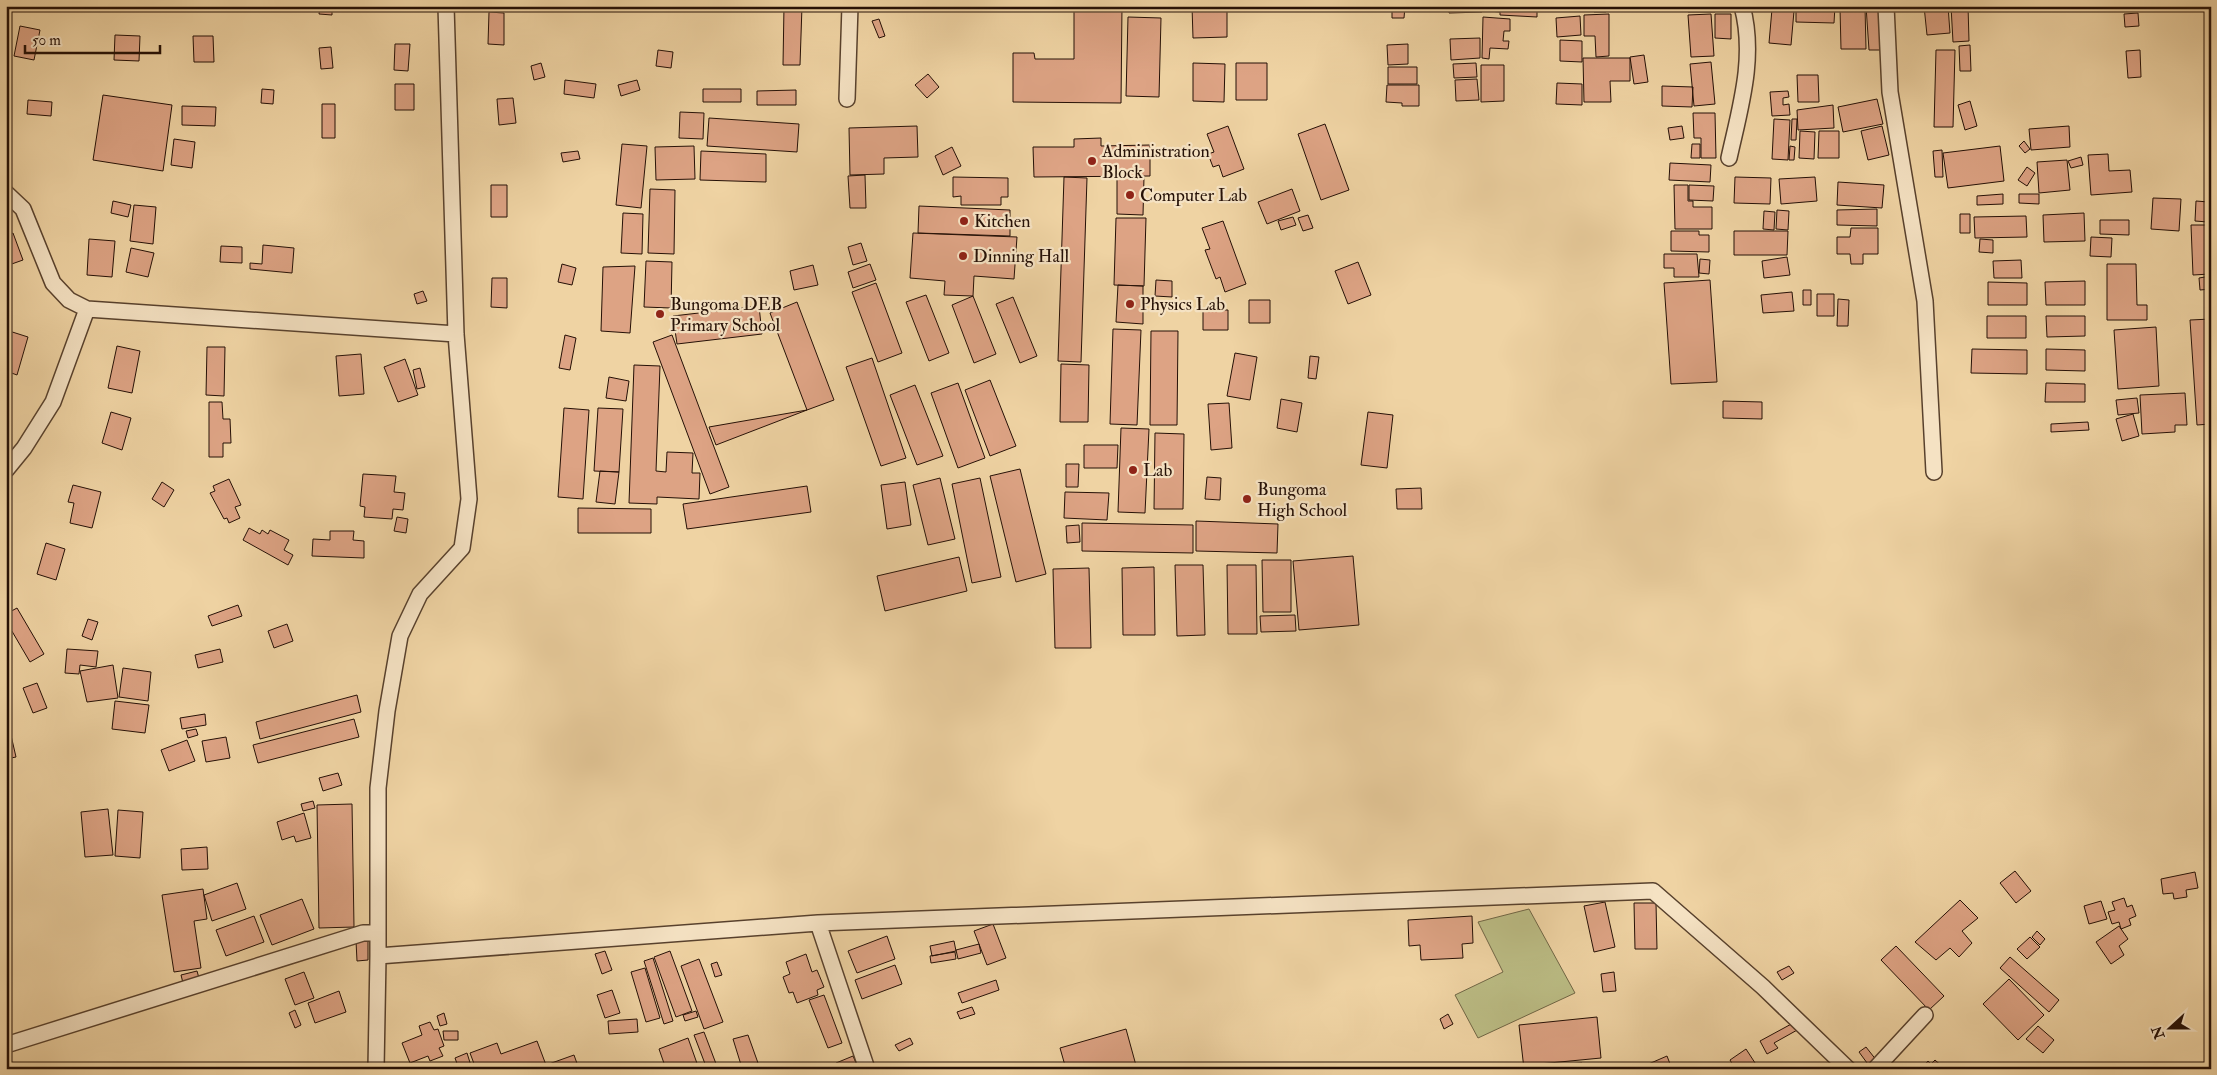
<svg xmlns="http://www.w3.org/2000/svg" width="2217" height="1075" font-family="'IM FELL Double Pica',serif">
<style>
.green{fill:#bbbc84;stroke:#706645}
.building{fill:#dda384;stroke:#251006}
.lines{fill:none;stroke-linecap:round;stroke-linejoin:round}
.minor-casing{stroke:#58412d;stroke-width:18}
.minor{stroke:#f5e2c3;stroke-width:15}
.poi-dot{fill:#8f2418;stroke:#f5e2c3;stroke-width:2}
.labels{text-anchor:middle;stroke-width:4.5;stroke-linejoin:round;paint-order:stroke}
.poi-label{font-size:18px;fill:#251006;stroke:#f5e2c3;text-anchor:start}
</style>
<rect width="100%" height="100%" fill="#efd3a3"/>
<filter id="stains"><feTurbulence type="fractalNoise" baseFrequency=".004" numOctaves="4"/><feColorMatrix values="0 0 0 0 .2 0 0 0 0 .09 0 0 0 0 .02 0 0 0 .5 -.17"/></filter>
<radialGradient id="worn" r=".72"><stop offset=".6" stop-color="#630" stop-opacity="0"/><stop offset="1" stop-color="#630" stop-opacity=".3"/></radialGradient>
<path class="green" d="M1529 909 1575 993 1478 1038 1455 995 1503 972 1478 922Z"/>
<path class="building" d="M320 6H332V15L319 14Z
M784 6H802L800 65H783Z
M1074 6H1122L1121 103 1013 102V53H1034L1035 59H1074Z
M1192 6H1227V37L1193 38Z
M1392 6H1405L1404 18H1392Z
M1449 6H1482V12L1449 13Z
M1489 6H1537V17L1500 15V12L1489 11Z
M1586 6H1606V12H1594V9H1586Z
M1688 6H1714L1715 12H1688Z
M1796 6H1835L1834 23 1796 22Z
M1866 6H1883L1886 50H1869Z
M1924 6H1948L1950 33 1927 35Z
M1951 6H1968L1969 41 1953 42Z
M1865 7 1866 49H1841L1840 8Z
M1772 9 1794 11 1791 45 1769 43Z
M489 12 504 13V45L488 44Z
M2138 13 2139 26 2125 27 2124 14Z
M1609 14V56L1596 57 1595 36H1584V15Z
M1711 14 1714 56 1691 57 1688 15Z
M1715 14H1731V39L1715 38Z
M1580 16 1581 35 1557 37 1556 18Z
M1128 17 1161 18 1159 97 1126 96Z
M1483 17 1510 19V31H1504L1503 41H1509L1508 49 1490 48 1489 59 1482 58Z
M879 19 885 36 879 38 872 21Z
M20 26 40 30 34 60 14 56Z
M115 35 140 36 139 61 114 60Z
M193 36H213L214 62H194Z
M1480 38V58L1451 60 1450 39Z
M1560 40 1582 41V62L1560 61Z
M395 44H410L408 71 394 70Z
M1408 44V64L1388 65 1387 45Z
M1970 45 1971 71H1960L1959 46Z
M331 47 333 68 321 69 319 48Z
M658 50 673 52 671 68 656 66Z
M1936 50H1955L1953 127H1934Z
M2140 50 2141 77 2128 78 2126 51Z
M1644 55 1648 82 1634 84 1630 57Z
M1583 58H1630V81H1610L1611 102H1584Z
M1711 62 1715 104 1694 106 1690 64Z
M541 63 545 77 534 80 531 66Z
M1193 63 1225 64 1224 102 1193 101Z
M1236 63H1267V100H1236Z
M1476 63 1477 77 1454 78 1453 64Z
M1481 65H1504V101L1481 102Z
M1388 67H1417V84H1388Z
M928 74 939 87 927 98 915 85Z
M1797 75H1818L1819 102H1798Z
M1477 79 1479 100 1456 101 1455 80Z
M565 80 596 84 594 98 564 94Z
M637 80 640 90 621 96 618 85Z
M1557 83 1582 84V105L1556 104Z
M395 84H414V110H395Z
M1387 85H1419V106H1402V103L1386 102Z
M1662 86 1693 87 1692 107 1662 106Z
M262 89 274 90 273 104 261 103Z
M703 89H741V102H703Z
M796 90V105H757V91Z
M1788 91 1789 97 1783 98V105L1789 104 1790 115 1772 116 1770 92Z
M103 95 172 105 163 171 93 160Z
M513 98 516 123 499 125 497 99Z
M1877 99 1883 124 1843 132 1838 107Z
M28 100 52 102 51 116 27 114Z
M1970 101 1977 126 1965 130 1958 105Z
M322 104H335V138H322Z
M1833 105 1834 128 1798 130 1797 110Z
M182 106 216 107 215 126 182 125Z
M680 112 704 113 703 139 679 138Z
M1693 113H1715L1716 158H1701V138H1694Z
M709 118 799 124 797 152 707 146Z
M1774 119 1790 120 1788 160 1772 159Z
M1792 119H1797L1796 140H1791Z
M1325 124 1349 190 1321 200 1298 134Z
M917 126 918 157 884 158V174L850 175 849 128Z
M1228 126 1244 169 1223 177 1219 165 1213 167 1208 154 1214 152 1207 134Z
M1682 126 1684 138 1670 140 1668 128Z
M1882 126 1889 155 1868 160 1861 131Z
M2069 126 2070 147 2031 150 2029 129Z
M1800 131 1815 132 1814 159 1799 158Z
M1819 131H1839V158H1818Z
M1101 138V146L1150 145V176L1034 177 1033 147H1074V139Z
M174 139 195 142 192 168 171 165Z
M2024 141 2030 149 2025 153 2019 146Z
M622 144 647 146 641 208 616 205Z
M1692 144H1700V158H1691Z
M694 146 695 179 656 180 655 147Z
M1790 146 1795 147 1794 160H1789Z
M2000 146 2004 181 1948 188 1943 153Z
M952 147 961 166 943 175 935 156Z
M1942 150 1943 177H1935L1933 151Z
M578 151 580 159 563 162 561 153Z
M701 151 766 154V182L700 180Z
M2108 154 2109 171 2130 170 2132 192 2091 195 2088 155Z
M2081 157 2083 165 2071 168 2068 161Z
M2067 160 2070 190 2039 193 2037 162Z
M1670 163 1711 165 1710 182 1669 180Z
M2027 167 2035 173 2027 186 2018 180Z
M865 175 866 208H850L848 176Z
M1117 176 1144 177 1143 215 1117 214Z
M953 177 1008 178V197H1001V205H961V196L953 197Z
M1064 177 1087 178 1081 362 1058 361Z
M1735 177 1771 178 1770 204 1734 203Z
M1815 177 1817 201 1781 204 1779 179Z
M1838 182 1884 185 1882 208 1837 205Z
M491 185H507V217H491Z
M1674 185H1688V201H1693V207H1712V229H1675Z
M1689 185 1714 186 1713 201 1689 200Z
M650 189 675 190 674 254 648 253Z
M1292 189 1300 211 1267 224 1258 202Z
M2003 194V204L1977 205V196Z
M2019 194H2039V204L2019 203Z
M2153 198 2181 199 2179 231 2151 229Z
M113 201 131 205 128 217 111 213Z
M2196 201 2209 202 2208 222 2195 221Z
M134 205 156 207 153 244 130 241Z
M919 206 1010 210V236L918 233Z
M1877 209V226L1837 225V210Z
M1777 210 1789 211 1788 230 1776 229Z
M1764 211 1775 212 1774 230 1763 229Z
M623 213 643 214 642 254 621 253Z
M2084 213 2085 241 2044 242 2043 215Z
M1960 214H1970V233H1960Z
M1308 215 1313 228 1303 231 1298 218Z
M2026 216 2027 237 1975 238 1974 217Z
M1293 217 1296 225 1281 230 1278 221Z
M1116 218H1146L1144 286 1114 285Z
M2100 220H2129V235L2100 234Z
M1223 221 1246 284 1225 292 1220 277 1216 279 1205 250 1210 249 1202 228Z
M2191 225H2208L2210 274 2193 275Z
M1851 228H1878V254H1863V264H1851L1850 254H1837V237H1850Z
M1671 231H1699V235H1709V252L1671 251Z
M1734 231H1788L1787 255H1734Z
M13 233 23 260 6 266V236Z
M913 233 1017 237 1014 279 974 276 973 296 944 295 945 281 910 278Z
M2091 237 2112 238 2111 257 2090 256Z
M89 239 115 241 112 277 87 275Z
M1980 239 1993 240V253L1979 252Z
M861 243 867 261 853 265 848 247Z
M263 245 294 248 292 273 250 269V263L262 264Z
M221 246 242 247V263L220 262Z
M131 248 154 253 148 277 126 272Z
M1664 254H1697L1699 277H1674V268H1664Z
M1787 257 1790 275 1764 278 1762 261Z
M1700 259 1710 260 1709 274 1699 273Z
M2021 260 2022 278H1994L1993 261Z
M646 261 672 262 671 308 644 307Z
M1358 262 1371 295 1348 304 1335 271Z
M562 264 576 268 572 285 558 282Z
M870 264 876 280 853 288 848 272Z
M2107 264H2136L2137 305H2147V320H2107Z
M813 265 818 285 794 290 790 271Z
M635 266 630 333 601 331 603 267Z
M2211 276V289L2200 290 2199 278Z
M492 278H507V308L491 307Z
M1156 280 1172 281V297L1155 296Z
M1710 280 1717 382 1671 384 1664 283Z
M2085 281V305H2046L2045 282Z
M1988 282 2027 283V305H1988Z
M876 283 902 353 878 362 852 292Z
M1118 285 1143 286V324L1116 322Z
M1803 290H1811V305H1803Z
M423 291 427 301 417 304 414 294Z
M1792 292 1794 311 1763 313 1761 295Z
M1817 294H1834V316H1817Z
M926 295 949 353 929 361 906 302Z
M973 296 996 354 974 363 952 305Z
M1013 297 1037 356 1020 363 996 304Z
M1838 299 1849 300 1848 326H1837Z
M1249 300H1270V323H1249Z
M797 302 834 400 807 410 770 313Z
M759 306 762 334 677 344 673 316Z
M1203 310H1228V330H1203Z
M1987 316H2026V338H1987Z
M2046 316H2085V336L2047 337Z
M2211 319V424L2197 425 2190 320Z
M2156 327 2159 386 2118 389 2114 330Z
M1113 329 1141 330 1137 425 1110 424Z
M6 330 28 337 17 375 6 371Z
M1151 331H1178L1177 425H1150Z
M565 335 576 338 570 370 559 368Z
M672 335 729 487 710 494 653 342Z
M117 346 140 351 132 393 108 388Z
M207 347H225L224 396 206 395Z
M1972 349 2027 350V374L1971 373Z
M2046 349 2085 350V371L2046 370Z
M1235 353 1257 357 1250 400 1227 396Z
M361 354 364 394 339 396 336 356Z
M1310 356 1319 357 1316 379 1308 378Z
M872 358 906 458 881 466 846 367Z
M405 359 418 395 398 402 384 367Z
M1061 364 1089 365 1088 422H1060Z
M634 365 660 366 656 471 666 472 667 452 693 453 692 473H700L699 499 657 497V504L629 503Z
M420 368 425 387 417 389 413 370Z
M609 377 629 381 626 401 606 398Z
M990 380 1016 446 990 456 965 390Z
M958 383 985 458 958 468 931 393Z
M2046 383 2085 384V402H2045Z
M915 385 943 456 917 465 890 395Z
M2185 393 2187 425H2175V432L2142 434 2140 395Z
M2137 398 2139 413 2118 415 2116 400Z
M1281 399 1302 403 1297 432 1277 428Z
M1723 401 1762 402V419L1723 418Z
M209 402H222L223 419H230L231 443H223V457H209Z
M1229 403 1232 448 1211 450 1208 404Z
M564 408 589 410 583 499 558 497Z
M598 408 623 409 619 472 594 471Z
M807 410 716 445 709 427Z
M111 412 131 418 122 450 102 443Z
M1368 412 1393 415 1387 468 1361 465Z
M2133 414 2139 436 2122 441 2116 419Z
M2088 422 2089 430 2051 432V424Z
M1121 428 1149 429 1145 513 1118 512Z
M1155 433 1184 434 1183 509H1154Z
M1084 445H1118L1117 468H1084Z
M1066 464H1079L1078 487H1066Z
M1020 469 1046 574 1016 582 990 476Z
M600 471 619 472 615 504 596 502Z
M363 474 396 476 394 492 405 493 403 510 393 509 392 519 364 517 365 507 360 506Z
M1207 477 1221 478 1220 500 1205 499Z
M940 478 955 539 928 545 913 485Z
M980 478 1001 577 972 583 952 484Z
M229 479 241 505 235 507 240 518 229 523 227 518 224 519 210 493 215 491 213 486Z
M162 482 174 490 164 507 152 499Z
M905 482 911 525 887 529 881 485Z
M73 485 101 492 92 528 70 523 74 503 68 502Z
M807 486 811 512 687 529 683 504Z
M1421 488 1422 509H1397L1396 489Z
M1065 492 1109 493 1107 520 1064 518Z
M578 508 651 509V533H578Z
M397 517 408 519 406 533 394 531Z
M1196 521 1278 524 1277 553 1196 551Z
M1082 523 1193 525V553L1082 551Z
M1079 525 1080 542 1067 543 1066 526Z
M249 528 260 534 262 530 268 534 270 530 289 540 284 550 293 555 288 565 243 540Z
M330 531H354L353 540 364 541V558L312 556 313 539 330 540Z
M46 543 65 549 56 580 37 574Z
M1353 556 1359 625 1299 630 1293 561Z
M959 557 967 591 885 611 877 576Z
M1262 560H1291V612H1263Z
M1175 565H1203L1205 635 1177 636Z
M1227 565H1256L1257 634H1228Z
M1154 567 1155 635H1123L1122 568Z
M1089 568 1091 648H1055L1053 569Z
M238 605 242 616 212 626 208 616Z
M17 608 44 654 30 662 6 621V614Z
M1295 615 1296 631 1261 632 1260 616Z
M88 619 98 622 92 640 82 636Z
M287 624 293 641 274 648 268 631Z
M67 649 98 651 96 667 80 665 79 674 65 673Z
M220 649 223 662 198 668 195 655Z
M113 665 118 698 87 702 80 671Z
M123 668 151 672 148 701 119 697Z
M37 683 47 708 33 713 23 688Z
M357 695 361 712 260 739 256 722Z
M115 701 149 705 145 733 112 729Z
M205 714 206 725 182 729 180 718Z
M354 719 359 737 258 763 253 745Z
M196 729 198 735 188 738 186 731Z
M10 731 16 757 6 759V732Z
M226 737 230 758 206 762 202 741Z
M187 740 195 761 169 771 161 750Z
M338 773 342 785 323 791 319 778Z
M313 801 315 808 303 811 301 804Z
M352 804 354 927 319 928 317 805Z
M108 809 113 855 85 857 81 812Z
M118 810 143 812 140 858 115 856Z
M304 813 311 838 296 842 294 836 282 840 277 822Z
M207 847 208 869 182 870 181 849Z
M2015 871 2031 891 2016 903 2000 883Z
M2195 872 2198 888 2186 890 2187 897 2174 899 2173 893 2163 894 2161 879Z
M237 883 246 909 212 921 204 895Z
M203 889 207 919 194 921 201 968 174 972 162 895Z
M2124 898 2127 907 2132 905 2136 916 2129 919 2131 925 2121 929 2119 922 2112 924 2108 912 2115 910 2112 902Z
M302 899 314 929 272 945 260 915Z
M1960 900 1978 918 1962 931 1972 943 1959 957 1950 948 1936 960 1915 942Z
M2101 901 2107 919 2089 924 2084 906Z
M1605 902 1615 947 1594 952 1584 906Z
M1634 903H1656L1657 949H1635Z
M254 916 264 942 226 956 216 930Z
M1472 916 1473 943 1462 944 1463 958 1421 960 1420 945 1409 946 1408 920Z
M993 924 1006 958 987 965 974 931Z
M2119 926 2128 939 2119 946 2124 955 2111 964 2096 942Z
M2037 931 2045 939 2040 945 2032 937Z
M887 936 895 959 857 973 848 951Z
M2030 937 2040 947 2027 959 2017 949Z
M356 941H368V960L357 961Z
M954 941 956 951 932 956 930 946Z
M979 944 981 953 958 959 956 950Z
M1896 946 1944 996 1929 1010 1881 960Z
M605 951 612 970 602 974 595 954Z
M670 951 692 1011 676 1017 654 957Z
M955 952 956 959 931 963 930 956Z
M806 954 812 972 817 970 824 987 817 990 818 995 797 1003 793 992 789 993 783 977 790 974 786 962Z
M2010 957 2059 1000 2049 1012 2000 968Z
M653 958 673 1021 664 1024 644 961Z
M699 959 723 1022 704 1029 681 966Z
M717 962 722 975 715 977 711 964Z
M895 965 902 984 862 999 855 980Z
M1789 966 1794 973 1782 980 1777 972Z
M645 968 660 1018 646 1022 631 972Z
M197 971 199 978 183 983 181 975Z
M304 972 314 998 295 1005 285 979Z
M1614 972 1616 991 1603 992 1601 974Z
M2009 979 2044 1015 2018 1040 1983 1004Z
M996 980 999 990 962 1003 958 993Z
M612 990 620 1013 605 1018 597 995Z
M339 991 346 1012 315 1023 308 1003Z
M824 995 842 1043 828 1048 809 1000Z
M972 1007 975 1014 960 1019 957 1012Z
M295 1010 301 1025 295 1028 289 1013Z
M696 1011 698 1017 685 1021 683 1015Z
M444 1013 447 1024 440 1026 437 1016Z
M1448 1014 1453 1024 1444 1029 1440 1019Z
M1597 1017 1601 1058 1539 1064V1069H1524L1519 1025Z
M637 1019 638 1032 609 1034 608 1021Z
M430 1022 434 1030 438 1029 444 1046 439 1048 443 1056 430 1061 428 1056 410 1063 402 1043 422 1035 419 1026Z
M1795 1022 1799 1029 1774 1043 1778 1048 1767 1054 1760 1041Z
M2038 1026 2054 1040 2043 1053 2026 1039Z
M1126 1029 1137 1069H1066L1060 1048Z
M443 1031H458V1040H444Z
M704 1032 718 1069H707L694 1035Z
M748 1035 758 1063 742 1068 733 1039Z
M688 1038 699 1069H666L659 1049Z
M910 1038 913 1044 899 1051 895 1045Z
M537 1041 546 1065 574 1055 579 1069H476L470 1053 497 1043 501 1054Z
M1866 1047 1877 1061 1870 1067 1859 1052Z
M1746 1049 1759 1069H1735L1730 1060Z
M467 1053 472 1069H459L455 1058Z
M853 1056 857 1065 838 1069 836 1063Z
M1667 1056 1672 1069H1637Z
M1935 1060 1945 1069H1921L1928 1061 1931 1064Z
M1582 1063V1069H1567L1566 1064Z
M1587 1065H1611V1069H1587Z"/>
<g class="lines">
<g class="minor-casing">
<path id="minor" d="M1886 6 1890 92 1925 301 1934 472
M847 99 850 6
M1729 158C1740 108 1756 57 1742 6
M6 193 23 209 53 283 69 300 87 309 456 334
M6 470 24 448 53 402 87 309
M818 923 867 1069
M378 956V788L387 711 400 636 420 594 462 548 469 499 456 334 446 6
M6 1045 363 933H378
M376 1069 378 956 818 923 1653 891 1763 987 1848 1069
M1875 1069 1925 1015"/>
</g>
<use href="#minor" class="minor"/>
</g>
<g class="poi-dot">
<circle cx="1092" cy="161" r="5"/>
<circle cx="1130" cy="195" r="5"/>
<circle cx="964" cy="221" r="5"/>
<circle cx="963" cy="256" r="5"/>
<circle cx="1130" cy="304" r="5"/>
<circle cx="660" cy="314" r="5"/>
<circle cx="1133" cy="470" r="5"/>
<circle cx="1247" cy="499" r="5"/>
</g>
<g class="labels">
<g class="poi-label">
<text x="1102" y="157">Administration<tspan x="1102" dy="21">Block</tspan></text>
<text x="1140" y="201">Computer Lab</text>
<text x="974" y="227">Kitchen</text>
<text x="973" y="262">Dinning Hall</text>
<text x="670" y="310">Bungoma DEB<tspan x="670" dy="21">Primary School</tspan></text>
<text x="1140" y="310">Physics Lab</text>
<text x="1143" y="476">Lab</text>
<text x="1257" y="495">Bungoma<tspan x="1257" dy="21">High School</tspan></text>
</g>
</g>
<rect width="2217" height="1075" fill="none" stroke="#efd3a3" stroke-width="25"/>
<rect x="8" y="8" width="2202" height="1060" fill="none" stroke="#251006" stroke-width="2.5"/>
<rect x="12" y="12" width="2192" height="1050" fill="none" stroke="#251006"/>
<g transform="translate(2170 1028) rotate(249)" stroke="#f5e2c3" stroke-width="4" paint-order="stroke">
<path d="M0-4L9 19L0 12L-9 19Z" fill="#251006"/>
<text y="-8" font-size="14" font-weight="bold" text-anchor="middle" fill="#251006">N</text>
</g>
<path d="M25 45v8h135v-8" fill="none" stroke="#251006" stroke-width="2.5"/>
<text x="32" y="45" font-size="15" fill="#251006" stroke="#f5e2c3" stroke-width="4" paint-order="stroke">50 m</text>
<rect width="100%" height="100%" filter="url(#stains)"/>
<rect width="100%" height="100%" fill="url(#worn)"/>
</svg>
